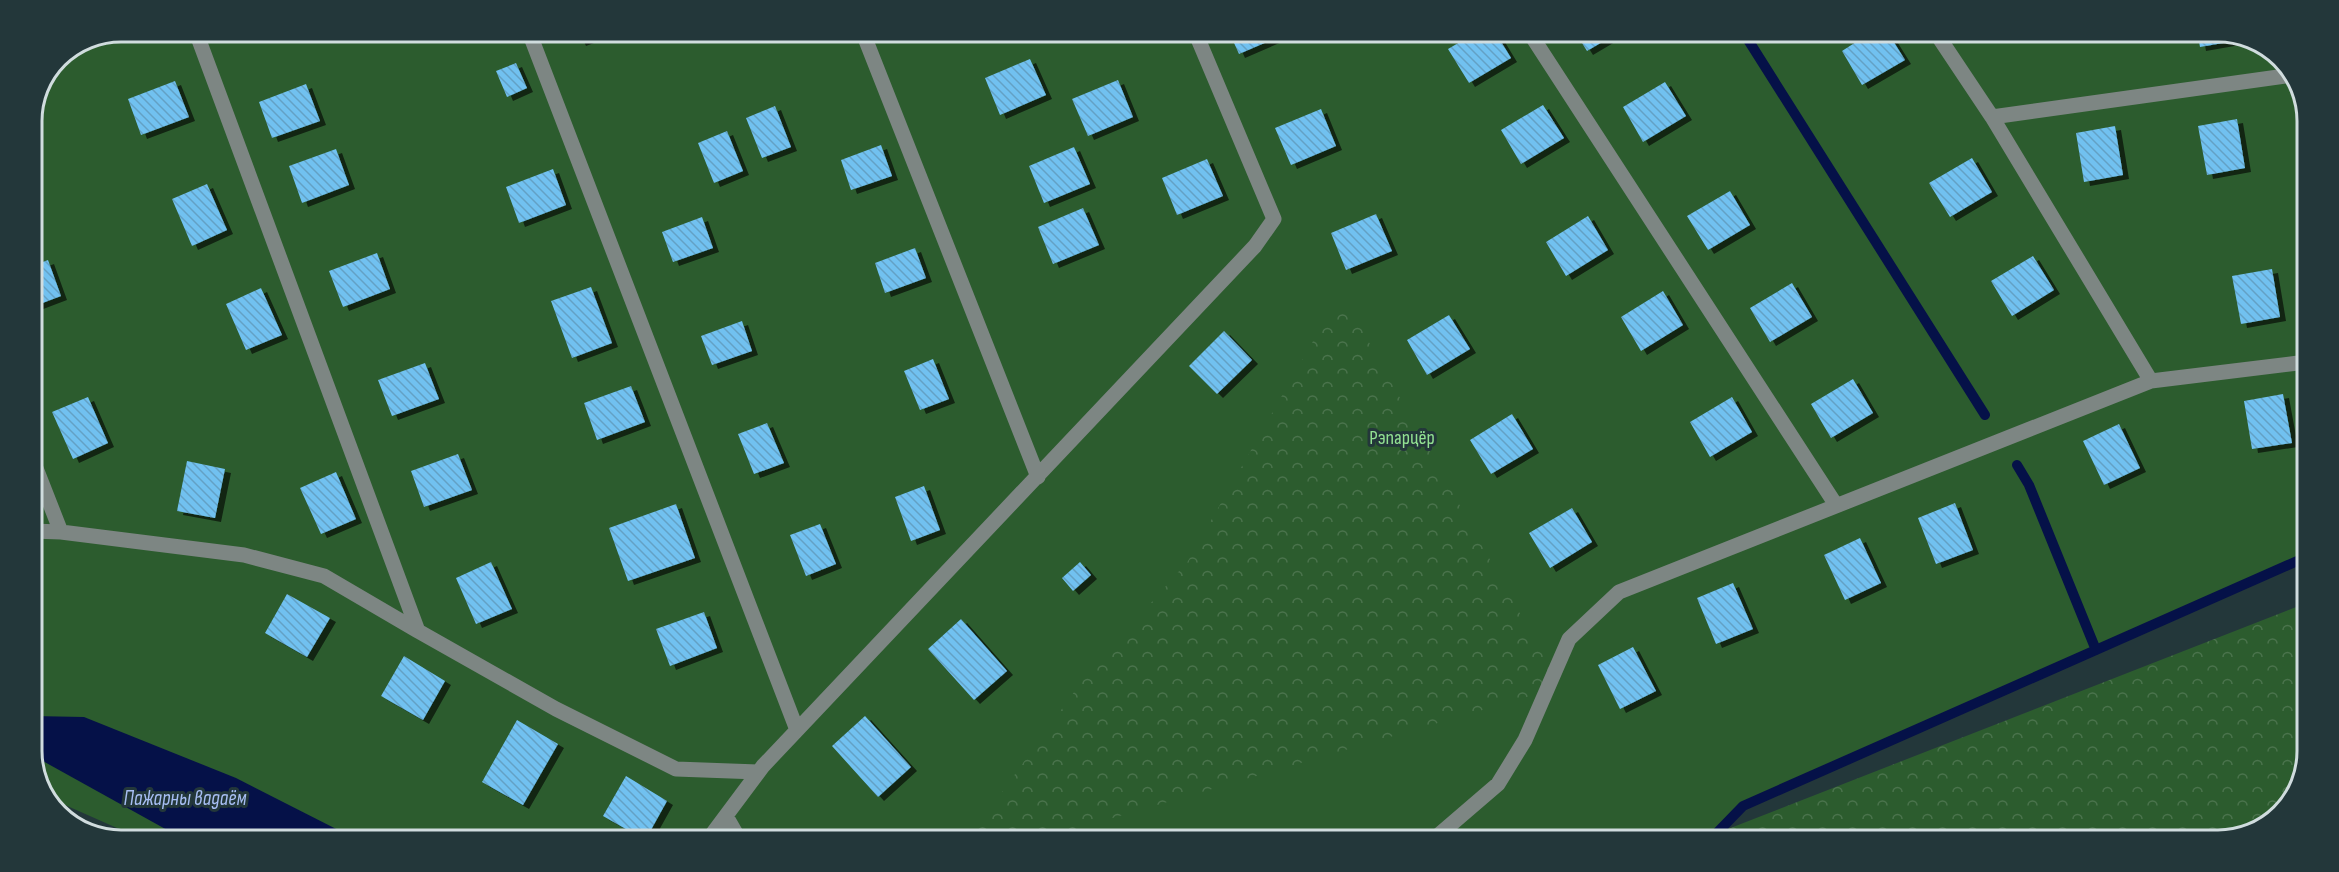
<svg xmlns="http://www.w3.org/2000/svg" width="2339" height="872" font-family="'Sofia Sans Condensed',sans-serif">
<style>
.green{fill:#2c5c2e}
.forest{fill:url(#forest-crowns)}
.water{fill:#051148}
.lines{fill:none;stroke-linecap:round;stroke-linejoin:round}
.stream{stroke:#051148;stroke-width:10}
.building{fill:url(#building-back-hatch);filter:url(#shadow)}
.minor{stroke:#7d8683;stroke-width:15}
.labels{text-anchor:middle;stroke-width:6;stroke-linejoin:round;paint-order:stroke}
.park-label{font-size:20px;fill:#92e192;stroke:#23373a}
.water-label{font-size:21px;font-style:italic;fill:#a7bef3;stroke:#23373a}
.rim{fill:none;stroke:#d0dcde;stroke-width:3}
</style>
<defs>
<pattern id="forest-crowns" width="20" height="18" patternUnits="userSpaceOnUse" patternTransform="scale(1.5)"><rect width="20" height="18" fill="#2c5c2e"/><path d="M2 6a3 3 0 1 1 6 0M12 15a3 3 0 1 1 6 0" fill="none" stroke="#4a734c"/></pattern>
<pattern id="building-back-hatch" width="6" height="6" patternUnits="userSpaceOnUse" patternTransform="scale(1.5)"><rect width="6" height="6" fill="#71c1f0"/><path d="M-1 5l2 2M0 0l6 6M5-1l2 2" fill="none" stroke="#64a1c5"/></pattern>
<filter id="shadow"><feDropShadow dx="6" dy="4" stdDeviation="0" flood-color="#0009"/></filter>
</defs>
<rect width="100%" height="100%" fill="#23373a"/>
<path class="green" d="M121 32 2247 36 2289 66 2307 115 2304 558 1743 806 1711 839 135 836 47 797 32 757V115L58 57Z"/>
<path class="forest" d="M1341 292 1561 687 1044 838H969L1082 681 1188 561Z
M2304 604 2303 780 2272 822 2219 840 1708 839 1710 836Z"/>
<path class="water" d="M32 716 84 717 236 778 350 836H178L32 755Z"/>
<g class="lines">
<path class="stream" d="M1745 35 1985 415
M2017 465 2029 485 2096 650
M1711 839 1743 806 2304 558"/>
</g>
<path class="building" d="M576 33H604L580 42Z
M1230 34H1285L1239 54Z
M1472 35H1497L1511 58 1469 83 1448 49Z
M1577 35H1614L1587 51Z
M1867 35 1890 36 1905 60 1862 85 1842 51Z
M2198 36H2239L2240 40 2200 47Z
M1030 59 1046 95 1000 115 985 78Z
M516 63 527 88 507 97 496 71Z
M1118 80 1133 117 1088 136 1072 99Z
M175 81 189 117 141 135 128 99Z
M1665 82 1686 116 1643 142 1623 107Z
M306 84 320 121 272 138 259 102Z
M1543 105 1564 138 1521 164 1501 130Z
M775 106 791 147 762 158 746 118Z
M1321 109 1336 146 1291 165 1275 128Z
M2237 119 2245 168 2207 175 2198 126Z
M2115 126 2123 175 2084 182 2076 133Z
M727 131 743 171 714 183 698 143Z
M881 145 892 176 851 190 841 160Z
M1074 147 1090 184 1044 203 1029 166Z
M336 149 349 185 302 203 289 166Z
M1972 158 1992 192 1950 217 1929 183Z
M1207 159 1223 196 1177 215 1162 178Z
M553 169 566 205 519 223 506 187Z
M207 184 227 230 192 246 172 199Z
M1730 191 1750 225 1708 250 1687 216Z
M1083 208 1099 245 1053 264 1038 227Z
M1376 214 1392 251 1346 270 1331 233Z
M1588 216 1608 250 1566 276 1546 242Z
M702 217 713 248 673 262 662 232Z
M915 248 926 278 885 293 875 263Z
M377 253 390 289 343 307 329 271Z
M2033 256 2054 290 2012 316 1991 281Z
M48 260 61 296 32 307V266Z
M2272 269 2280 317 2241 324 2232 276Z
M1792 283 1812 317 1770 342 1750 308Z
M591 287 612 343 572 358 551 301Z
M261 288 282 335 246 350 226 304Z
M1663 291 1683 325 1641 351 1621 317Z
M1449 315 1470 349 1427 375 1407 340Z
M742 321 752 351 712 365 701 336Z
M1224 331 1252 360 1217 394 1189 366Z
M933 359 949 399 920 410 904 371Z
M425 363 439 399 392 416 378 380Z
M1853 379 1873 413 1831 438 1811 404Z
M631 386 645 422 597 440 584 403Z
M2283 394 2292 443 2252 449 2244 401Z
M88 397 108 443 73 459 52 412Z
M1732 397 1752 432 1710 457 1690 422Z
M1512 414 1533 449 1491 474 1470 440Z
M767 423 784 463 754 474 738 434Z
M2119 424 2140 468 2104 485 2083 441Z
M458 454 472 490 424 507 411 471Z
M187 461 225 469 215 518 177 511Z
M336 472 356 519 321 534 300 488Z
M924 486 940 530 911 541 895 497Z
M1955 503 1973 550 1936 564 1918 518Z
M676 504 695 558 628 581 609 528Z
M1572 508 1592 542 1550 568 1529 533Z
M820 524 836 564 806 576 790 535Z
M1860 538 1881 583 1845 600 1824 555Z
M491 562 512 609 476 624 456 578Z
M1080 562 1091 575 1073 591 1062 578Z
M1733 583 1753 629 1716 644 1697 598Z
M287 594 330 618 307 657 265 633Z
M704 612 717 648 670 666 656 629Z
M961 619 1007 671 974 700 928 649Z
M1633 647 1656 691 1620 709 1598 665Z
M404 656 445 681 423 720 381 696Z
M865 716 911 767 878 797 832 746Z
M517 720 558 744 523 805 482 782Z
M626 776 667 801 647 837H640L603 816Z"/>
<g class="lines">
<path class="minor" d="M196 32 418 631 556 709 676 769 758 772
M529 32 797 730
M863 33 1038 477
M1531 35 1836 505
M1938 36 1992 117 2151 381
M1992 117 2292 75
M32 458 61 532 244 555 324 576 418 631
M32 531 61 532
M726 816 738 837
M710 837 763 766 1255 246 1274 219 1196 34
M1434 839 1498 784 1525 740 1569 639 1619 592 2151 381 2306 362"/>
</g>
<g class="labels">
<g class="park-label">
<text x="1402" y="444">Рэпарцёр</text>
</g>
<g class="water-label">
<text x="185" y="805">Пажарны вадаём</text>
</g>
</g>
<path d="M0 0H2339V872H0ZM121 42H2218A79 79 0 0 1 2297 121V751A79 79 0 0 1 2218 830H121A79 79 0 0 1 42 751V121A79 79 0 0 1 121 42Z" fill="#23373a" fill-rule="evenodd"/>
<path class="rim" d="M121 42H2218A79 79 0 0 1 2297 121V751A79 79 0 0 1 2218 830H121A79 79 0 0 1 42 751V121A79 79 0 0 1 121 42Z"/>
</svg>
